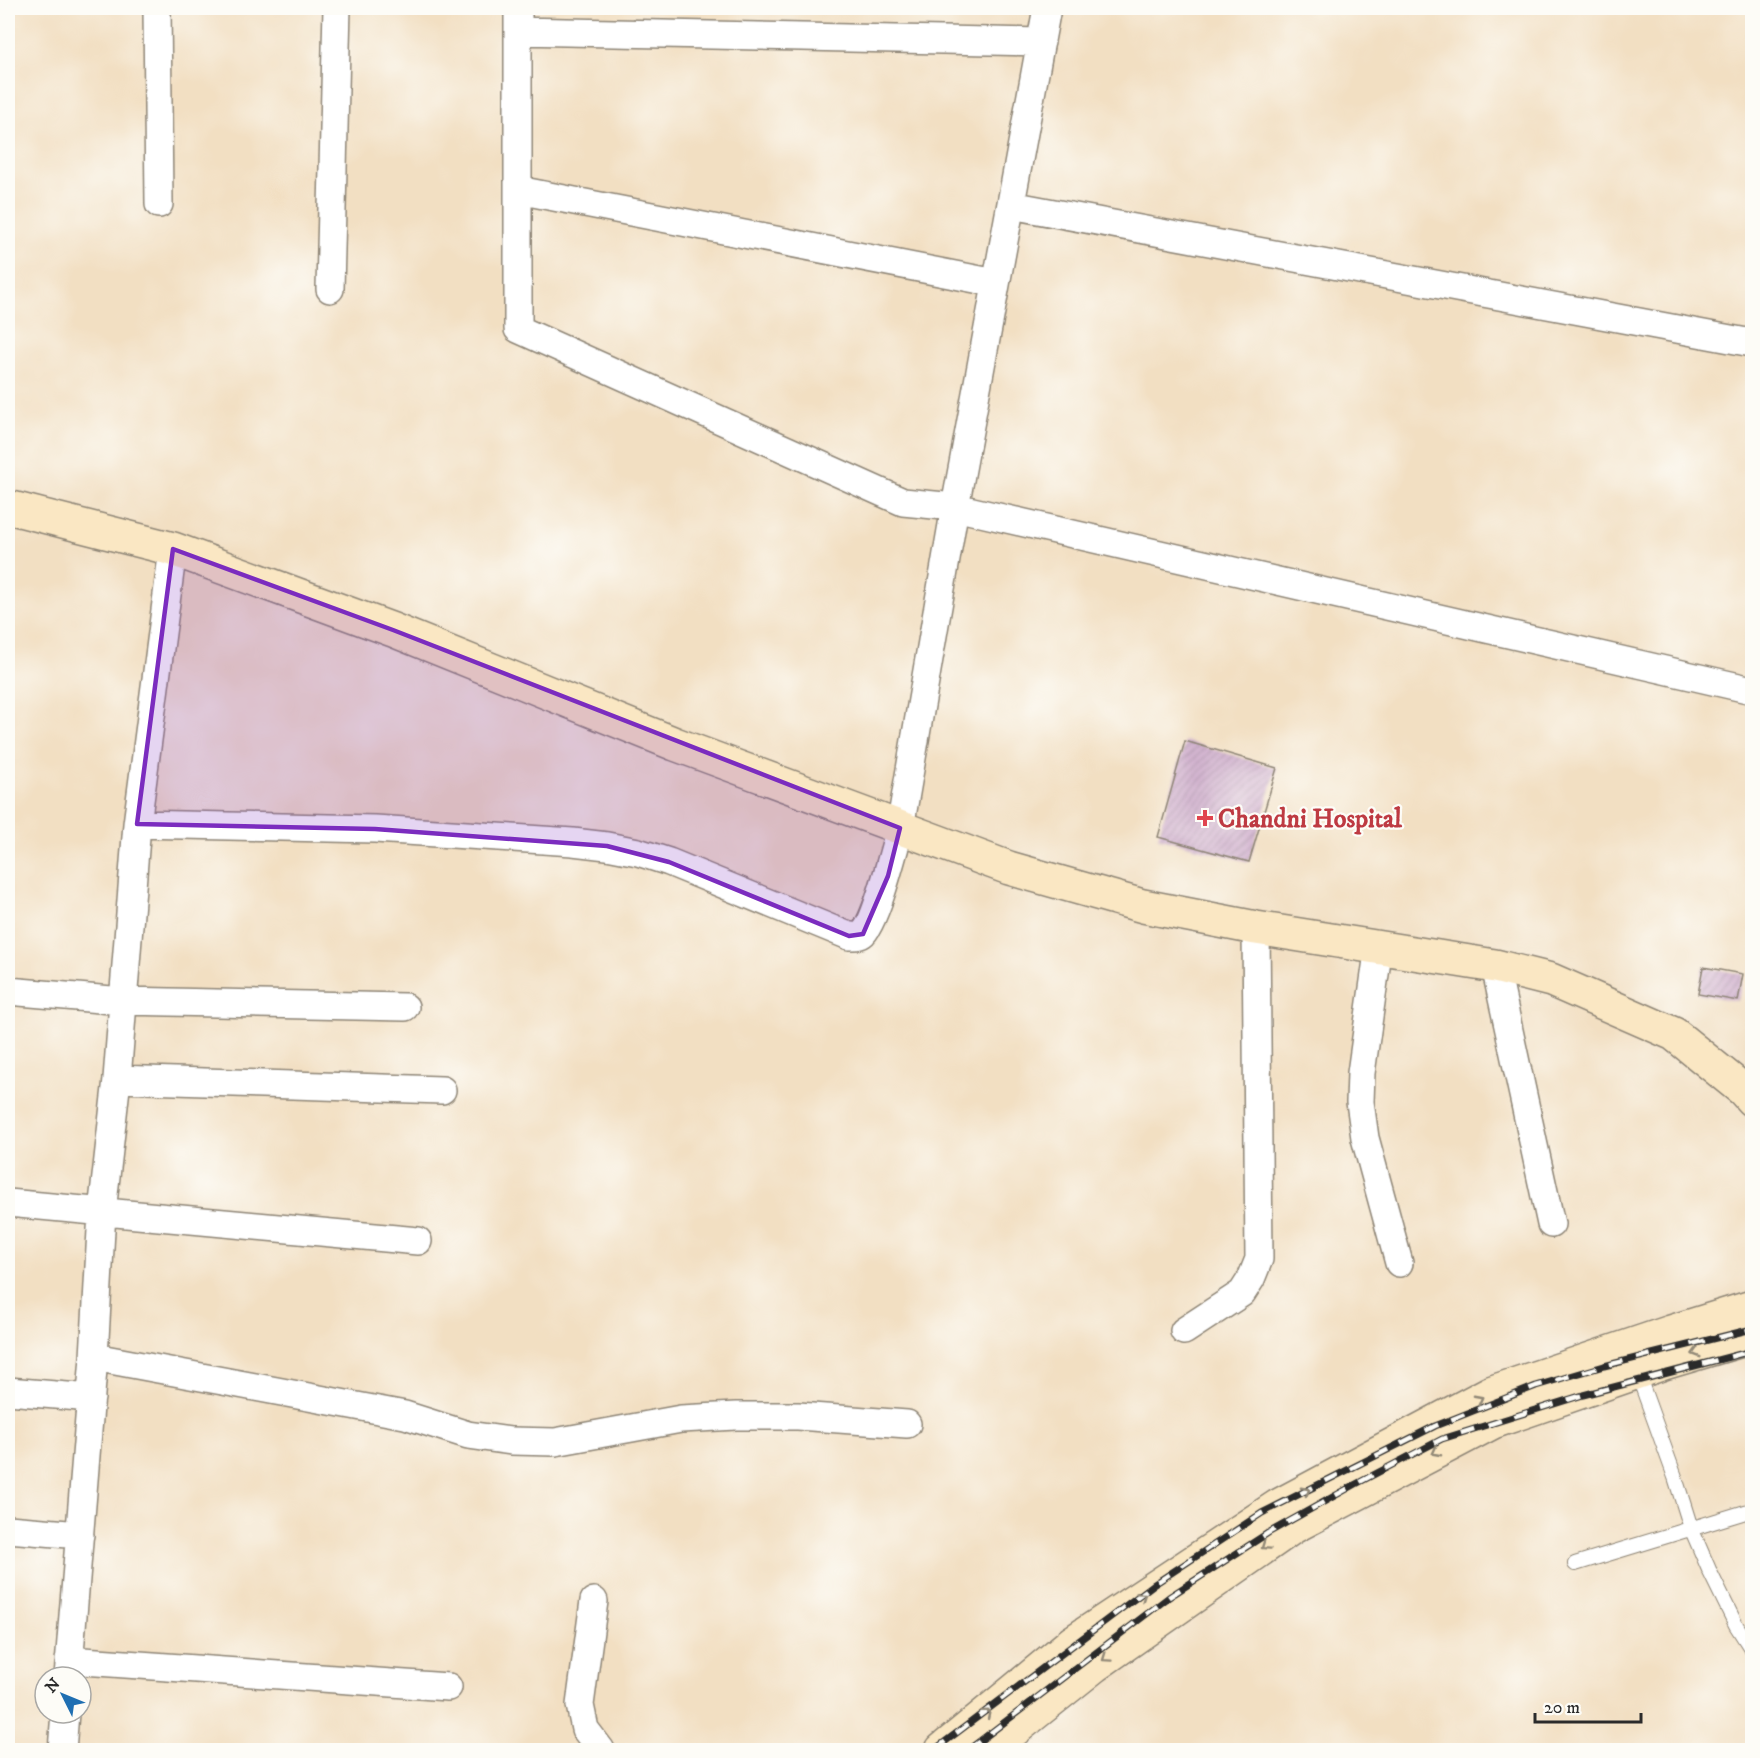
<svg xmlns="http://www.w3.org/2000/svg" width="1760" height="1758" font-family="'IM FELL DW Pica',serif">
<style>
.building{fill:url(#building-hatch)}
.lines{fill:none;stroke-linecap:round;stroke-linejoin:round}
.lane-casing{stroke:#8e8576;stroke-width:16}
.street-casing{stroke:#8e8576;stroke-width:30}
.secondary-casing{stroke:#8e8576;stroke-width:36}
.lane{stroke:#fff;stroke-width:14}
.street{stroke:#fff;stroke-width:27}
.secondary{stroke:#fae7c3;stroke-width:33}
.rail-casing{stroke:#2b2b2b;stroke-width:7}
.rail{stroke:#fdfcf7;stroke-width:4.5;stroke-dasharray:14;stroke-linecap:butt}
.oneway{stroke:#928977}
.marked{fill:#7b2cbf;fill-opacity:0.2;stroke:#7b2cbf;stroke-width:4.5;stroke-linejoin:round}
.health-dot{fill:#e0444e;stroke:#fdfcf7;stroke-width:2}
.labels{text-anchor:middle;stroke-width:4.5;stroke-linejoin:round;paint-order:stroke}
.health-label{font-size:26px;font-weight:bold;fill:#be3a42;stroke:#fdfcf7;text-anchor:start}
</style>
<defs>
<pattern id="building-hatch" width="6" height="6" patternUnits="userSpaceOnUse" patternTransform="scale(1.5)"><rect width="6" height="6" fill="#caa5c8"/><path d="M-1 1l2-2M0 6l6-6M5 7l2-2" fill="none" stroke="#a487a3"/></pattern>
</defs>
<rect width="100%" height="100%" fill="#fdfcf7"/>
<filter id="ink" filterUnits="userSpaceOnUse"><feTurbulence type="fractalNoise" baseFrequency=".0167" numOctaves="2"/><feDisplacementMap in="SourceGraphic" scale="12" xChannelSelector="R" yChannelSelector="G"/><feConvolveMatrix kernelMatrix="1 2 1 2 8 2 1 2 1" color-interpolation-filters="sRGB"/></filter>
<filter id="wash" filterUnits="userSpaceOnUse"><feTurbulence type="fractalNoise" baseFrequency=".008" numOctaves="4" result="noise"/><feDisplacementMap in="SourceGraphic" scale="24" xChannelSelector="R" yChannelSelector="G"/><feGaussianBlur stdDeviation="1.35" result="paint"/><feColorMatrix in="noise" values="0 0 0 0 0 0 0 0 0 0 0 0 0 0 0 0 0 1.4 0 .05"/><feComposite in="paint" operator="in"/></filter>
<g filter="url(#wash)">
<rect width="100%" height="100%" fill="#f2dfc2"/>
<g id="blocks">
<path class="building" d="M1185 741 1277 768 1249 862 1158 837Z
M1703 967 1743 974 1738 1001 1698 994Z"/>
</g>
</g>
<g filter="url(#ink)">
<use href="#blocks" fill-opacity="0" stroke="#8e8576" stroke-width="1.5"/>
<g class="lines">
<g class="lane-casing">
<path id="lane" d="M1637 1372 1675 1477 1691 1528 1710 1572 1736 1625 1752 1650
M1575 1564 1752 1510"/>
</g>
<g class="street-casing">
<path id="street" d="M157 8 159 204
M518 8V329L903 502 955 507 1752 690
M518 31 1041 42
M518 190 996 283
M1011 205 1752 343
M330 289 337 8
M137 824 375 829 573 842 607 846 638 852 669 862 849 936C853 936 858 937 862 934 875 925 895 846 900 828L955 507 1047 8
M1379 946 1361 1073 1360 1102 1365 1138 1399 1263
M1495 966 1551 1224
M8 991 123 1001 405 1007
M117 1079 442 1090
M8 1203 418 1241
M1184 1331 1242 1293 1251 1279 1259 1259 1256 928
M94 1357 405 1415 468 1435 511 1441 555 1442 681 1419 736 1416H798L907 1424
M8 1391 91 1398
M8 1529 80 1535
M594 1601 580 1705 585 1729 601 1750
M69 1660 448 1687
M68 1677 94 1357 102 1212 117 1079 137 824 173 549
M62 1750 65 1713"/>
</g>
<g class="secondary-casing">
<path id="secondary" d="M8 507 173 549 393 630 675 744 1009 868 1143 906 1256 928 1495 966 1551 980 1674 1034 1743 1090 1752 1100
M942 1750 1073 1642 1278 1506 1490 1393 1671 1332 1752 1307
M989 1750 1094 1666 1293 1527 1493 1422 1664 1363 1752 1337"/>
</g>
<use href="#lane" class="lane"/>
<use href="#street" class="street"/>
<use href="#secondary" class="secondary"/>
<g class="rail-casing">
<path id="rail" d="M934 1750 1153 1585 1262 1513 1435 1426 1536 1386 1604 1366 1752 1329
M968 1750 1169 1597 1268 1533 1356 1484 1442 1439 1583 1395 1752 1351"/>
</g>
<use href="#rail" class="rail"/>
</g>
<defs><path id="oneway-chevron" d="M-2-3.5L2.5 0L-2 3.5" fill="none" stroke-width="1.6" stroke-linecap="round" stroke-linejoin="round" transform="scale(1.5)"/></defs>
<g class="oneway">
<use href="#oneway-chevron" transform="translate(1696 1353) rotate(164)"/>
<use href="#oneway-chevron" transform="translate(1479 1399) rotate(-28)"/>
<use href="#oneway-chevron" transform="translate(1436 1452) rotate(152)"/>
<use href="#oneway-chevron" transform="translate(1306 1491) rotate(-28)"/>
<use href="#oneway-chevron" transform="translate(1265 1546) rotate(145)"/>
<use href="#oneway-chevron" transform="translate(1142 1596) rotate(-34)"/>
<use href="#oneway-chevron" transform="translate(1106 1658) rotate(145)"/>
<use href="#oneway-chevron" transform="translate(987 1713) rotate(-40)"/>
</g>
</g>
<path class="marked" d="M173 549 393 630 900 828 888 876 863 934 849 936 669 862 607 846 375 829 137 824Z"/>
<path class="health-dot" d="M1202 809h6v6h6v6h-6v6h-6v-6h-6v-6h6z"/>
<g class="labels">
<g class="health-label">
<text x="1218" y="827">Chandni Hospital</text>
</g>
</g>
<rect width="1760" height="1758" fill="none" stroke="#fdfcf7" stroke-width="30"/>
<g transform="translate(63 1695) rotate(313)"><circle r="28" fill="#fdfcf7" stroke="#a9a8a5" stroke-width="1.5"/>
<path d="M0-4.5L10 22L0 15L-10 22Z" fill="#1f6fb2"/>
<text y="-9" font-size="16" font-weight="bold" text-anchor="middle" fill="#2b2b2b">N</text>
</g>
<path d="M1535 1713v9h106v-9" fill="none" stroke="#2b2b2b" stroke-width="3"/>
<text x="1544" y="1713" font-size="18" fill="#2b2b2b" stroke="#fdfcf7" stroke-width="4.5" paint-order="stroke">20 m</text>
</svg>
